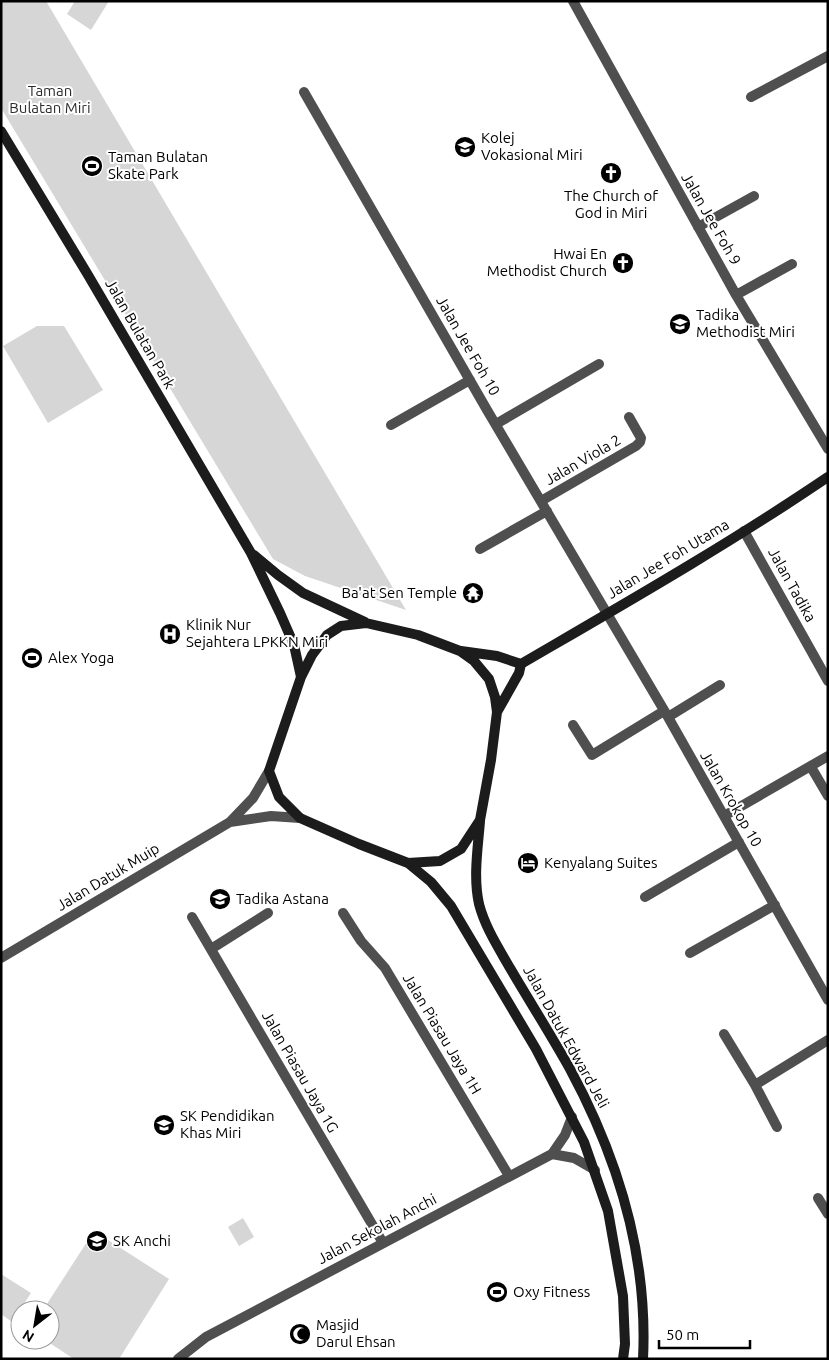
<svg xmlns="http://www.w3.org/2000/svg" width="829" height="1360" font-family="Ubuntu,sans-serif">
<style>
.green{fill:#d6d6d6}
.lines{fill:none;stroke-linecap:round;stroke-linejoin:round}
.street{stroke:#4f4f4f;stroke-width:10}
.secondary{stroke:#1c1c1c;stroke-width:10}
.labels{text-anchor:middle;stroke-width:4;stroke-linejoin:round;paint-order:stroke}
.park-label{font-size:15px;fill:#2d2d2d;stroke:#fff}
.poi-label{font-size:15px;fill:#000;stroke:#fff;text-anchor:start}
.street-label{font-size:15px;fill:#000;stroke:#fff}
</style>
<rect width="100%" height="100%" fill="#fff"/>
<path class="green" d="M1 1H46L406 610 305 576 273 559 1 108Z
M75 1H109L91 30 67 14Z
M37 326H64L103 390 48 423 3 346Z
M243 1218 254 1237 239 1246 228 1227Z
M94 1231 169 1279 119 1359H74L45 1340H50V1310H43Z
M1 1274 31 1293 12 1322 1 1314Z"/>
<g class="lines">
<path class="street" d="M573 1 736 295 828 449
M304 92 487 410 668 717 828 1000
M751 97 828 56
M698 227 754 196
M736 295 792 264
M496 424 599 364
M391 425 470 380
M541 501 636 446 640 442 641 438 629 417
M744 531 828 681
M480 549 547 511
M668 717 720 685
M573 725 592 755 664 711
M811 767 828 796
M724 816 828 756
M230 822 271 816 300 818
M645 897 739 842
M343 913 361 941 385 968 509 1176
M192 917 383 1243
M211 949 268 913
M690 953 775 905
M1 958 230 822 253 798 269 771
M724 1034 755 1085 777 1127
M755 1085 828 1040
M552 1154 565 1135 572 1117
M818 1198 828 1214
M178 1359 206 1337 552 1154 574 1158 595 1170"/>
<path class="secondary" d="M1 131 88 275 251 553 280 613 294 645 301 677
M254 555 278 575 303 593 365 622
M366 623 418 635 460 651 474 661 489 679 495 697 497 712 491 760 480 820 461 849 440 861 408 863 359 844 300 818 279 797 269 771 301 677 312 655 327 635 341 626Z
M461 651 497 656 521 664
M521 664C624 604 729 544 828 477
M497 712 519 673 521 664
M480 821C478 847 473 877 479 904 485 927 498 947 510 968 530 1002 551 1035 570 1069 618 1158 648 1257 643 1359
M408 863 431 882 451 906 536 1049 584 1142 608 1211 623 1296 625 1344 623 1359"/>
</g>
<defs>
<g id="school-disc" transform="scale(1.125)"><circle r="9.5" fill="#000" stroke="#fff"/><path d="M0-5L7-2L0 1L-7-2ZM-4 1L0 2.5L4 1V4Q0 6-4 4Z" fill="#fff"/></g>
<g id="stadium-disc" transform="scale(1.125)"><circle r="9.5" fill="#000" stroke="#fff"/><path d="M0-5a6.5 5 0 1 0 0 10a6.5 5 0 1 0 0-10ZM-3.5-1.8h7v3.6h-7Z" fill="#fff"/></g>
<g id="church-disc" transform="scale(1.125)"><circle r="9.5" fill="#000" stroke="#fff"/><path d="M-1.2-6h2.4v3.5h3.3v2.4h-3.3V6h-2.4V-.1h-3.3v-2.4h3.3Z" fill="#fff"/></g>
<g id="temple-disc" transform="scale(1.125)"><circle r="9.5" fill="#000" stroke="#fff"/><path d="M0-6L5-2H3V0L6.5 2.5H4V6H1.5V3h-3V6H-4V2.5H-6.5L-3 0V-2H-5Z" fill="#fff"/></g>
<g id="hospital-disc" transform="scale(1.125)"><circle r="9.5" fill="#000" stroke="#fff"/><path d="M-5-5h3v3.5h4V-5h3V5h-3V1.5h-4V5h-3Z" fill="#fff"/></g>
<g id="hotel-disc" transform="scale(1.125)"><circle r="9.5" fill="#000" stroke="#fff"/><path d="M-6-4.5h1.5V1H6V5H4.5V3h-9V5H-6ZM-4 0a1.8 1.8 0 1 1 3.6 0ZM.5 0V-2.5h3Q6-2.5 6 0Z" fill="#fff"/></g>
<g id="mosque-disc" transform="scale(1.125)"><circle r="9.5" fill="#000" stroke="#fff"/><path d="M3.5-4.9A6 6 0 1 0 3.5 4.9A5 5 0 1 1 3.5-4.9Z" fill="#fff"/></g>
</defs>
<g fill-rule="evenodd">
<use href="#school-disc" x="465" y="147"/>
<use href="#stadium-disc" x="92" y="166"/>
<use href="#church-disc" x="611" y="173"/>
<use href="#church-disc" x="623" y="263"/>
<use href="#school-disc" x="680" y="324"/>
<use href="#temple-disc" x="473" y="593"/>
<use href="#hospital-disc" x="170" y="634"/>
<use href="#stadium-disc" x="32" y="658"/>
<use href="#hotel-disc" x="528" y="863"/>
<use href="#school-disc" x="220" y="899"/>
<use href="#school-disc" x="164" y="1125"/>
<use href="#school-disc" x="97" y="1241"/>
<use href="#stadium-disc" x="497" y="1292"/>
<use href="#mosque-disc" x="300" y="1334"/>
</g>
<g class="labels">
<g class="park-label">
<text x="50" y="96">Taman<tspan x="50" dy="17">Bulatan Miri</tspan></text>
</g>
<g class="poi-label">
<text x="481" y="143">Kolej<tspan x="481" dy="17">Vokasional Miri</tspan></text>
<text x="108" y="162">Taman Bulatan<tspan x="108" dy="17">Skate Park</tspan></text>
<text x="611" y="201" text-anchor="middle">The Church of<tspan x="611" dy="17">God in Miri</tspan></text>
<text x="607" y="259" text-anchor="end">Hwai En<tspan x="607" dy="17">Methodist Church</tspan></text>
<text x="696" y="320">Tadika<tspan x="696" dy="17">Methodist Miri</tspan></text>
<text x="457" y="598" text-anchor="end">Ba'at Sen Temple</text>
<text x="186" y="630">Klinik Nur<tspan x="186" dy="17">Sejahtera LPKKN Miri</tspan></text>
<text x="48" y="663">Alex Yoga</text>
<text x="544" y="868">Kenyalang Suites</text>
<text x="236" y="904">Tadika Astana</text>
<text x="180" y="1121">SK Pendidikan<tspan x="180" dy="17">Khas Miri</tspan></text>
<text x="113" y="1246">SK Anchi</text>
<text x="513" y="1297">Oxy Fitness</text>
<text x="316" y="1330">Masjid<tspan x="316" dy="17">Darul Ehsan</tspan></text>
</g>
<g class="street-label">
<text transform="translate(711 219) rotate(60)" y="5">Jalan Jee Foh 9</text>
<text transform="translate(140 334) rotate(60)" y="5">Jalan Bulatan Park</text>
<text transform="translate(468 346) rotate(60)" y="5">Jalan Jee Foh 10</text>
<text transform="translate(583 460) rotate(-30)" y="5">Jalan Viola 2</text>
<text transform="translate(668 559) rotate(-31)" y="5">Jalan Jee Foh Utama</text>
<text transform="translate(792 585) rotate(61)" y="5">Jalan Tadika</text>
<text transform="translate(731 799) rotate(60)" y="5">Jalan Krokop 10</text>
<text transform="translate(108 877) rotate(-31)" y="5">Jalan Datuk Muip</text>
<text transform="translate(442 1034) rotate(59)" y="5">Jalan Piasau Jaya 1H</text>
<text transform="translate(566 1037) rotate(61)" y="5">Jalan Datuk Edward Jeli</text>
<text transform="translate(300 1072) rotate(60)" y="5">Jalan Piasau Jaya 1G</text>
<text transform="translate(377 1229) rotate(-28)" y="5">Jalan Sekolah Anchi</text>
</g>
</g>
<rect width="829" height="1360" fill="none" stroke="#000000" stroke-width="5"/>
<g transform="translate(35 1325) rotate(211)"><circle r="24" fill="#ffffff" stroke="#999999"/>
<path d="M0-4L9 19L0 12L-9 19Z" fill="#000000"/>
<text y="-8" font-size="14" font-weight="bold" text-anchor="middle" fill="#000000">N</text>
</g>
<path d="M659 1340v8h91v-8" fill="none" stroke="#000000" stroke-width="2.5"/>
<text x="666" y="1340" font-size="15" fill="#000000" stroke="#ffffff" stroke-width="4" paint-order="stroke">50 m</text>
</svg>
